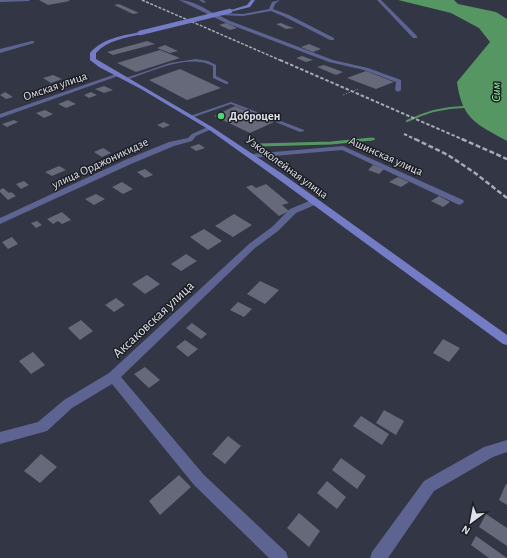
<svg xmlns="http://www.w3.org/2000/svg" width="507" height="558" font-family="'Alegreya Sans',sans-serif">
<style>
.water{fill:#559662}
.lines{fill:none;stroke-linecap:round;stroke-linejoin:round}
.stream-far1{stroke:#559662;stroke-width:2}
.stream{stroke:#559662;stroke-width:3}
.building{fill:#66697a}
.path{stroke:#838591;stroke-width:1;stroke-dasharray:1.5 1.5;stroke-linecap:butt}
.lane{fill:#5d6492;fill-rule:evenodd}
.street{fill:#5d6492;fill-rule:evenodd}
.secondary{fill:#737cc5;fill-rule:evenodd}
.rail-far2{stroke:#a8aab5;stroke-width:1.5;stroke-dasharray:3 1.5;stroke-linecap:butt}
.rail-far1{stroke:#a8aab5;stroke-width:2;stroke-dasharray:3.5 2;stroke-linecap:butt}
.rail{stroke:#a8aab5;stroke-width:2.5;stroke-dasharray:5 2.5;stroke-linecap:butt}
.secondary-bridge{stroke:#737cc5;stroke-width:4.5}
.poi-dot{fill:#51d674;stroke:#1c1e24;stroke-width:1.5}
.labels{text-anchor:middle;stroke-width:3;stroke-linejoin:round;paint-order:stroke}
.far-street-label{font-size:12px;fill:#dfe0ea;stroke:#1c1e24}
.far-poi-label{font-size:12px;font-weight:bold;fill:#dfe0ea;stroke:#1c1e24;text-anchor:start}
.far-water-label{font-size:13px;font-style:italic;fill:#92eba2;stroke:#1c1e24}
.street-label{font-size:14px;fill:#dfe0ea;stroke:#1c1e24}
</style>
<rect width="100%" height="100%" fill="#333644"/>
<path class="water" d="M398 0H454L458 4 496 12 507 19V141C477 124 462 120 457 82L490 42 479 28 451 13Z"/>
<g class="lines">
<path class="stream-far1" d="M407 121C426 112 446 106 468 107
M363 140 374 139"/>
<path class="stream" d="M259 145 331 143 372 139"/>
</g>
<path class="building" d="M39 0H68L70 1 48 5Z
M119 4 139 13 133 14 114 5Z
M226 23 237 28 230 30 219 25Z
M281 23 288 26 294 28 286 29 276 24Z
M147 41 155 44 113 55 107 52Z
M309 44 321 49 313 52 301 47Z
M165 45 178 51 170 53 157 48Z
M160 50 180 58 136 72 117 63Z
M302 56 313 60 306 62 296 58Z
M324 65 343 72 336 75 317 67Z
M180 69 221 88 187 100 149 80Z
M366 71 394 82 376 89 347 78Z
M53 75 62 79 51 83 43 78Z
M104 86 113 90 104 93 95 89Z
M5 92 13 97 6 99 0 95Z
M91 92 97 95 89 98 84 95Z
M68 100 76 104 66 108 58 104Z
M235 106 274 122 250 133 214 116Z
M45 110 53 114 44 118 36 113Z
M14 120 18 122 7 127 2 124Z
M164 122 170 125 163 128 157 125Z
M199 144 205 148 196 151 190 147Z
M103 148 111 153 102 157 94 152Z
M373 165 384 169 379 174 368 170Z
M59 166 66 170 52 176 45 172Z
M145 169 153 175 145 178 137 172Z
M398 177 409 182 401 187 389 182Z
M24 181 29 185 21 189 16 184Z
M122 182 133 189 123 194 112 187Z
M266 184 289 203 282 205 289 211 279 216 246 187 252 185 256 188Z
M3 188 9 193 11 192 16 196 8 200 0 192V190Z
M96 194 105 199 94 205 85 199Z
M439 196 450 202 443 207 431 201Z
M62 212 71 220 62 224 58 221 53 224 47 219Z
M234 214 252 225 233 237 215 226Z
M37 221 42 225 36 228 31 223Z
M204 229 222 241 208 250 190 237Z
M12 237 18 244 8 249 2 242Z
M186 254 197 261 181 271 171 264Z
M147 275 160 284 145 294 132 284Z
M260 281 279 290 265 304 247 294Z
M116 298 125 305 114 312 105 305Z
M238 302 252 309 244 317 230 310Z
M81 320 93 331 80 340 68 328Z
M192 323 207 334 201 339 186 328Z
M443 339 460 348 449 362 433 353Z
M185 340 198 349 188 357 176 347Z
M33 352 45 365 31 374 19 361Z
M145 367 160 380 149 388 134 374Z
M384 410 404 421 396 435 376 423Z
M361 416 389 434 382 445 353 426Z
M228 436 241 446 225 464 212 454Z
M41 454 57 467 40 483 24 471Z
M341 458 366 476 357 489 332 470Z
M179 475 191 487 160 515 149 501Z
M327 481 346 497 337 509 317 493Z
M506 484 507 485V505L499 500Z
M299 513 320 531 309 547 287 528Z
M486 514 507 528V546L479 527Z
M476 536 507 558H489L471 545Z"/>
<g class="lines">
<path class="path" d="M343 95 358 89"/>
<path class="lane" d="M0 0H29L30 1 0 2Z
M199 0H203L206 2 204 3Z
M196 59 208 61 216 65V76L228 82V84H226L213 78V66C188 53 151 72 126 80L123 79 170 63Z
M231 102 304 130V131L300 132 231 104 194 117 190 116Z"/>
<path class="street" d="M179 0C193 0 205 9 217 15L219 13 243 14 269 9 272 2 280 0 275 4 273 9 289 15 334 38V40H330L285 17 271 11 243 16 218 15 230 21 333 60 368 68 401 80V90L398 92 395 90 396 82 364 70 329 62 226 23Z
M377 0H381L417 36V38H413Z
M32 41H34V43L0 53V49Z
M116 74 121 75 0 118V114Z
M210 126 212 127V129L196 136 192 141 174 146 131 164 0 224V218L125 160 169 142 188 138 192 134Z
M343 146 463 200 464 202 460 205 457 204 342 150 252 158 248 156 252 154Z
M314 199 318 202 317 204 296 213 278 231 255 248 121 377 204 475 286 552 288 558H269L194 485 112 384 72 408 47 431 0 444V432L38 422 64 400 109 373 249 244 272 227 290 209Z
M507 440V452L493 457 434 491 388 558H370L372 552 424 481 484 447Z"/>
<path class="secondary" d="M251 0H255L250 7 230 12 228 11 247 5Z
M140 32 142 34C125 38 108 40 96 53V59L212 127 284 175 507 335V345L503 344 278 179 208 129 141 89 99 67 90 60V53C103 38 122 36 140 32Z"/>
<path class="rail-far2" d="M142 0 282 61"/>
<path class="rail-far1" d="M280 60 464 140
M404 134 417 140"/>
<path class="rail" d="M415 139 448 155 475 173 507 198
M462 139 507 159"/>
<path class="secondary-bridge" d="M140 33 230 11"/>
</g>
<circle class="poi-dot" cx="221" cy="116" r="4"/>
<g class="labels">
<g class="far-street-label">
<text transform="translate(55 86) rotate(-19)" y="4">Омская улица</text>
<text transform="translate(386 156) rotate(24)" y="4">Ашинская улица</text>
<text transform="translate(100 163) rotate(-25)" y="4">улица Орджоникидзе</text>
<text transform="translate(287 167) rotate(36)" y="4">Узкоколейная улица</text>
</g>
<g class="far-poi-label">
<text x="229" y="120">Доброцен</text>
</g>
<g class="far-water-label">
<text transform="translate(495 92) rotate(-90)" y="5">Сим</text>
</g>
<g class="street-label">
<text transform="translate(153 319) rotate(-43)" y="5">Аксаковская улица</text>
</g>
</g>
<g transform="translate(471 522) rotate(212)" stroke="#1c1e24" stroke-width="3" paint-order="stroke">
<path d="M0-3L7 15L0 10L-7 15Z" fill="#dfe0ea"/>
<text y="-6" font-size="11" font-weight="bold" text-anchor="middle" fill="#dfe0ea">N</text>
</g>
</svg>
